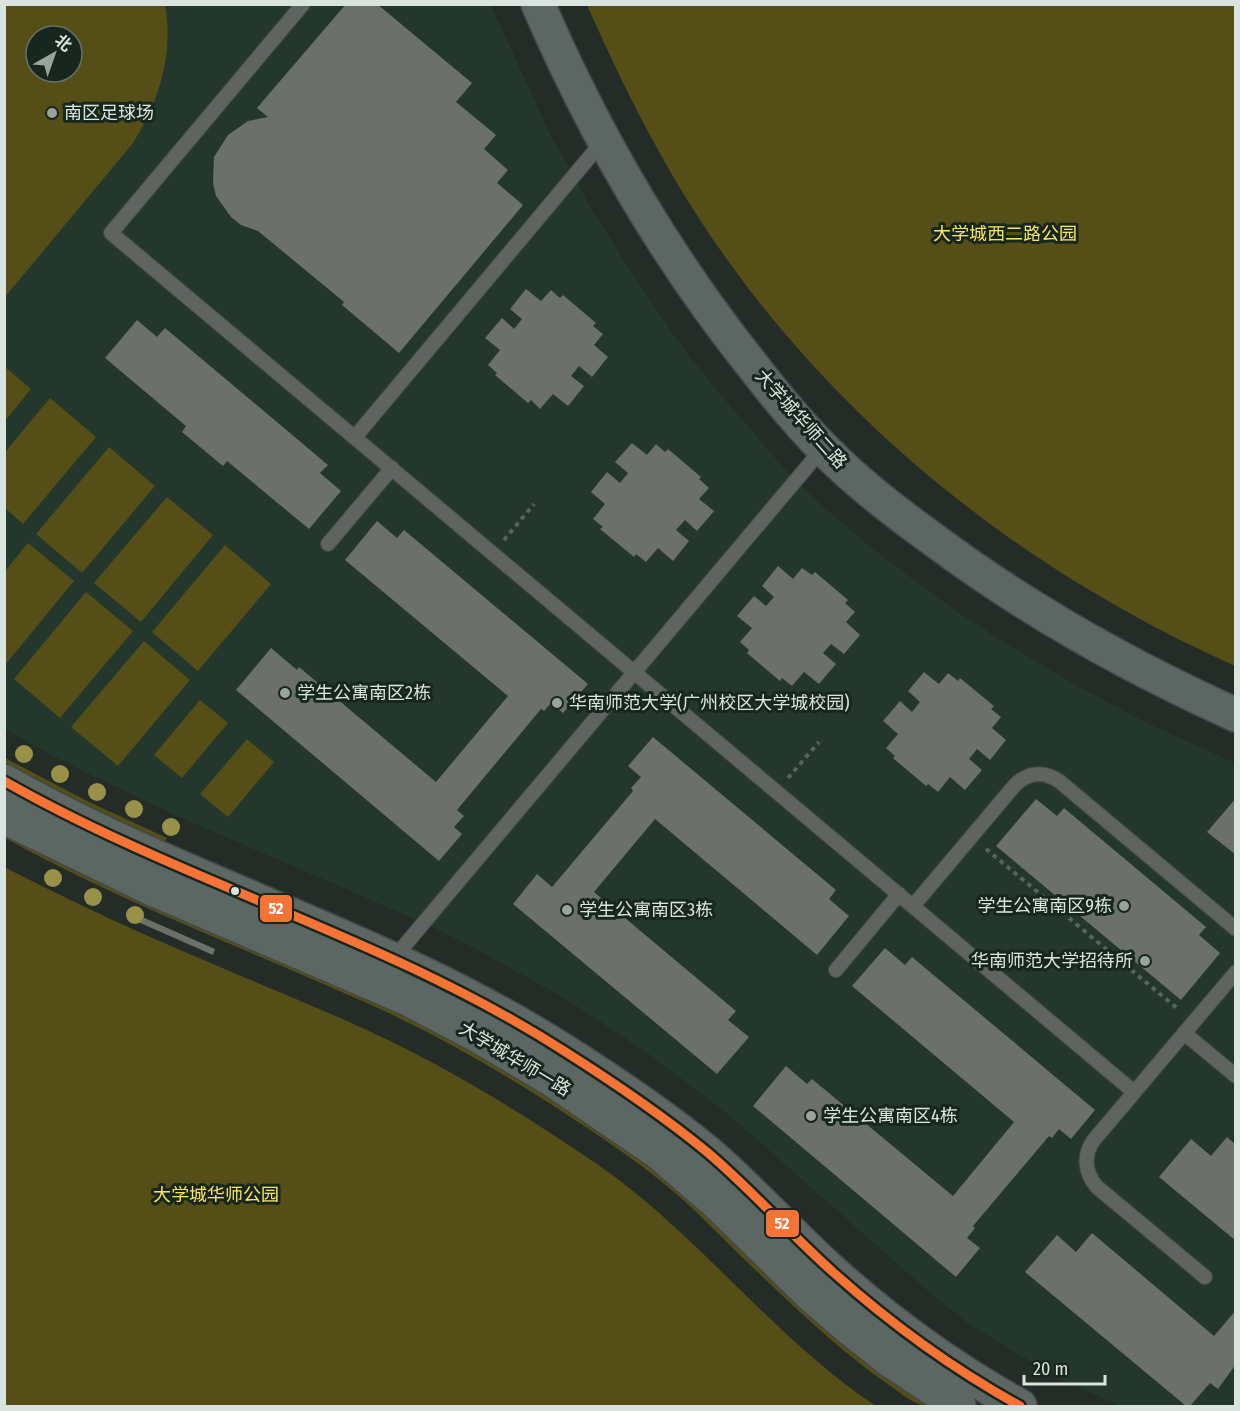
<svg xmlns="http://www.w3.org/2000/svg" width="1240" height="1411" font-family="'Fira Sans Condensed','Noto Sans SC',sans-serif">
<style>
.built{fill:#23372d;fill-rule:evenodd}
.green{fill:#554e16;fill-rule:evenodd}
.building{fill:#6b706b}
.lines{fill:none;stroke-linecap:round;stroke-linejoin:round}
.lane-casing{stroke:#434a46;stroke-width:16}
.secondary-casing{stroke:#434a46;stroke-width:36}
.path{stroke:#5a615e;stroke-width:4;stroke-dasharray:4.5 4.5;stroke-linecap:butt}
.lane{stroke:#5f6461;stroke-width:14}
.secondary{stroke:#5c6764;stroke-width:33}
.bus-1-casing{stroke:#17261e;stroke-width:14}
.bus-1{stroke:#f57335;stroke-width:9}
.tree{fill:#999148}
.poi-dot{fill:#9aa49e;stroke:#17261e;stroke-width:2}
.bus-dot{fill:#dae4de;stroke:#17261e;stroke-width:2}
.labels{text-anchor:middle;stroke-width:6;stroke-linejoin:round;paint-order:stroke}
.poi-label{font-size:18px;fill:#dae4de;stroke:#17261e;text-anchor:start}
.park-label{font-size:18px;fill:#f9e362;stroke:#17261e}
.street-label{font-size:18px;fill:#dae4de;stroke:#17261e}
.line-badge{stroke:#17261e;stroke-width:2}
.badge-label{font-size:16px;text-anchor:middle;font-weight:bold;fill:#fff}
</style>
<rect width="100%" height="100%" fill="#242c28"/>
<path class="built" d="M5 5H491L549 132 586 199 622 258 673 334 710 382 795 481 850 530 886 559 959 613 999 639 1074 684 1145 722 1235 763V1406H1121L1067 1382 1021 1356 968 1323 929 1292 728 1114 646 1052 569 1001 473 947 424 923 177 816 62 761 5 729ZM36 36H72V72H36Z"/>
<path class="green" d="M4 5H165C174 54 159 102 133 143L5 297ZM36 36H72V72H36Z
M587 5H1235V666C1201 650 1166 634 1133 615 972 527 827 402 721 251 667 174 625 91 587 5Z
M5 367 31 389 5 421Z
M50 398 96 437 23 524 5 508V452Z
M109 447 155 486 82 573 36 534Z
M167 497 213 535 141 622 94 583Z
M28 543 74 581 5 665V571Z
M225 545 271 584 198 671 152 632Z
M86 592 133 631 60 718 14 679Z
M144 641 190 680 118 766 71 727Z
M200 700 228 723 182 778 154 755Z
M247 739 274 762 228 817 200 794Z
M5 758 87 801 167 838 164 843 64 794 5 762Z
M4 833 399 1012C497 1063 593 1119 678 1189L882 1374 930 1406C915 1406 903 1395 892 1387 839 1351 792 1305 746 1261 722 1238 700 1214 674 1192 639 1162 601 1137 563 1112 498 1070 431 1031 360 1000 241 947 119 901 5 838Z
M4 867C61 896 119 924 178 949 248 980 319 1007 388 1040 460 1075 528 1117 594 1162 697 1232 772 1337 876 1406H5Z"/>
<path class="building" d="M346 4H377L472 83 456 102 496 135 484 149 508 170 497 183 523 205 399 353 342 305 344 302 258 231 241 225 231 217 216 196 213 183 214 157 228 135 248 121 268 117 257 108Z
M526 289 541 301 551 290 560 298 563 295 596 323 593 326 603 334 594 345 608 357 592 377 579 366 571 376 584 386 568 406 553 394 540 409 531 400 528 403 495 375 497 373 488 365 500 350 485 338 502 318 514 329 522 319 510 309Z
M137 320 157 337 165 328 328 465 320 473 341 491 309 529 227 461 223 466 182 432 186 426 105 358Z
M632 443 647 455 656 444 665 452 668 449 701 477 699 479 709 488 699 499 714 511 697 531 685 520 676 530 689 541 673 561 658 548 646 562 636 554 634 557 600 529 603 527 593 519 605 504 591 492 607 472 620 483 628 473 615 462Z
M377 521 397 538 404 530 588 684 563 713 551 703 544 711 541 709 457 810 464 816 454 827 462 834 439 861 236 690 271 648 297 670 299 667 436 782 508 696 345 560Z
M778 566 793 579 802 568 812 575 815 572 848 600 845 603 855 612 846 622 860 635 844 654 831 644 823 653 836 664 819 684 804 672 792 686 782 678 780 681 747 653 749 650 740 642 752 628 737 616 754 596 766 606 774 597 762 586Z
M924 672 939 684 948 673 958 681 960 678 994 706 991 709 1001 717 992 728 1006 740 990 760 977 749 969 759 982 770 965 790 950 777 938 792 928 784 926 786 893 758 895 756 886 748 898 734 883 721 900 701 912 712 920 702 908 691Z
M653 737 836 890 829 899 849 916 817 955 655 819 594 892 736 1011 728 1020 749 1037 717 1074 513 904 537 874 552 887 633 791 631 788 641 777 628 766Z
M1236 798V855L1207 832Z
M1036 799 1057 816 1064 808 1206 927 1199 935 1220 953 1181 1000 996 846Z
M140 916 215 949 213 955 138 922Z
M885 948 905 965 912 957 1095 1110 1071 1139 1059 1129 1052 1138 1049 1136 973 1226 975 1228 967 1238 980 1248 956 1277 753 1106 786 1066 807 1084 812 1079 953 1196 1014 1122 852 986Z
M1227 1137 1236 1145V1241L1159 1177 1191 1139 1211 1156Z
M1092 1233 1214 1336 1236 1310V1364L1218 1389 1210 1383 1190 1406H1186L1025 1272 1057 1235 1076 1252Z"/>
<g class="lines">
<g class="lane-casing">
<path id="lane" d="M303 4 111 233 1134 1092
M355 437 603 141
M328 544 392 468
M913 906 1015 785C1028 772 1044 771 1059 781L1236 929
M394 958 823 448
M836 970 899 894
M1184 1033 1236 1076
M1205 1277 1097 1187C1085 1173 1083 1156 1093 1141L1236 972"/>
</g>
<g class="secondary-casing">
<path id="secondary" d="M538 4C595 136 666 258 756 370 777 397 799 424 823 448 857 483 898 514 938 543 1031 612 1130 667 1236 715
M4 781C185 884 388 938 564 1051 613 1082 662 1115 707 1152 752 1190 790 1234 834 1273 891 1324 953 1369 1020 1406
M4 817 150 888 406 998 480 1037 551 1079 658 1152 717 1203 811 1295 848 1327 891 1361 959 1406"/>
</g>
<path class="path" d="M504 540 534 504
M788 778 819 742
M986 849 1178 1009"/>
<use href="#lane" class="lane"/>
<use href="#secondary" class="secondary"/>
<g class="bus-1-casing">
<path id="bus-1" d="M4 781C185 884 388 938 564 1051 613 1082 662 1115 707 1152 752 1190 790 1234 834 1273 891 1324 953 1369 1020 1406"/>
</g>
<use href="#bus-1" class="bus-1"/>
</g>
<g class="tree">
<circle cx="24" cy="754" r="9"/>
<circle cx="60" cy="774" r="9"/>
<circle cx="97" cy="792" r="9"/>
<circle cx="134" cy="809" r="9"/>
<circle cx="171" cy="827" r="9"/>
<circle cx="53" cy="878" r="9"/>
<circle cx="93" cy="897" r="9"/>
<circle cx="135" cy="915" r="9"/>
</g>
<g class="poi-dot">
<circle cx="52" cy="113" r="6"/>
<circle cx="285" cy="693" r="6"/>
<circle cx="557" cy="703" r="6"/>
<circle cx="1124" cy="906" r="6"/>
<circle cx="567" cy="910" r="6"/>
<circle cx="1145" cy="961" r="6"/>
<circle cx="811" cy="1116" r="6"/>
</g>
<circle class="bus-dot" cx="235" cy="891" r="5"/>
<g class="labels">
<g class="poi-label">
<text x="64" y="119">南区足球场</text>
<text x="297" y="699">学生公寓南区2栋</text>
<text x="569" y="709">华南师范大学(广州校区大学城校园)</text>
<text x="1112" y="912" text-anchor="end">学生公寓南区9栋</text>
<text x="579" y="916">学生公寓南区3栋</text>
<text x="1133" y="967" text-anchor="end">华南师范大学招待所</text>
<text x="823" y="1122">学生公寓南区4栋</text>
</g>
<g class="park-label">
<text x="1005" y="240">大学城西二路公园</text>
<text x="216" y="1201">大学城华师公园</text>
</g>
<g class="street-label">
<text transform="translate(801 419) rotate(48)" y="6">大学城华师二路</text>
<text transform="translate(515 1059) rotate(31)" y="6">大学城华师一路</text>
</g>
</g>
<g class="line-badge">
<rect x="259" y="894" width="34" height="29" rx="6" fill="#f57335"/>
<rect x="765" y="1209" width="35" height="29" rx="6" fill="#f57335"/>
</g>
<g class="badge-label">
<text x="276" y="914">52</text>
<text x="782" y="1229">52</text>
</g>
<rect width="1240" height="1411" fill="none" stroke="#dae4de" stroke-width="12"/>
<g transform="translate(54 54) rotate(40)"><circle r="28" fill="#17261e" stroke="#65726b" stroke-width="1.5"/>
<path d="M0-4.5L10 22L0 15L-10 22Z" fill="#9aa49e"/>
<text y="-9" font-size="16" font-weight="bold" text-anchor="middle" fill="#dae4de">北</text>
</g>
<path d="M1024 1375v9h81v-9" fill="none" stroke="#dae4de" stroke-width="3"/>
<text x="1033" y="1375" font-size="18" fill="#dae4de" stroke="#17261e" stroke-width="4.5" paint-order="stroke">20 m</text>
</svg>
